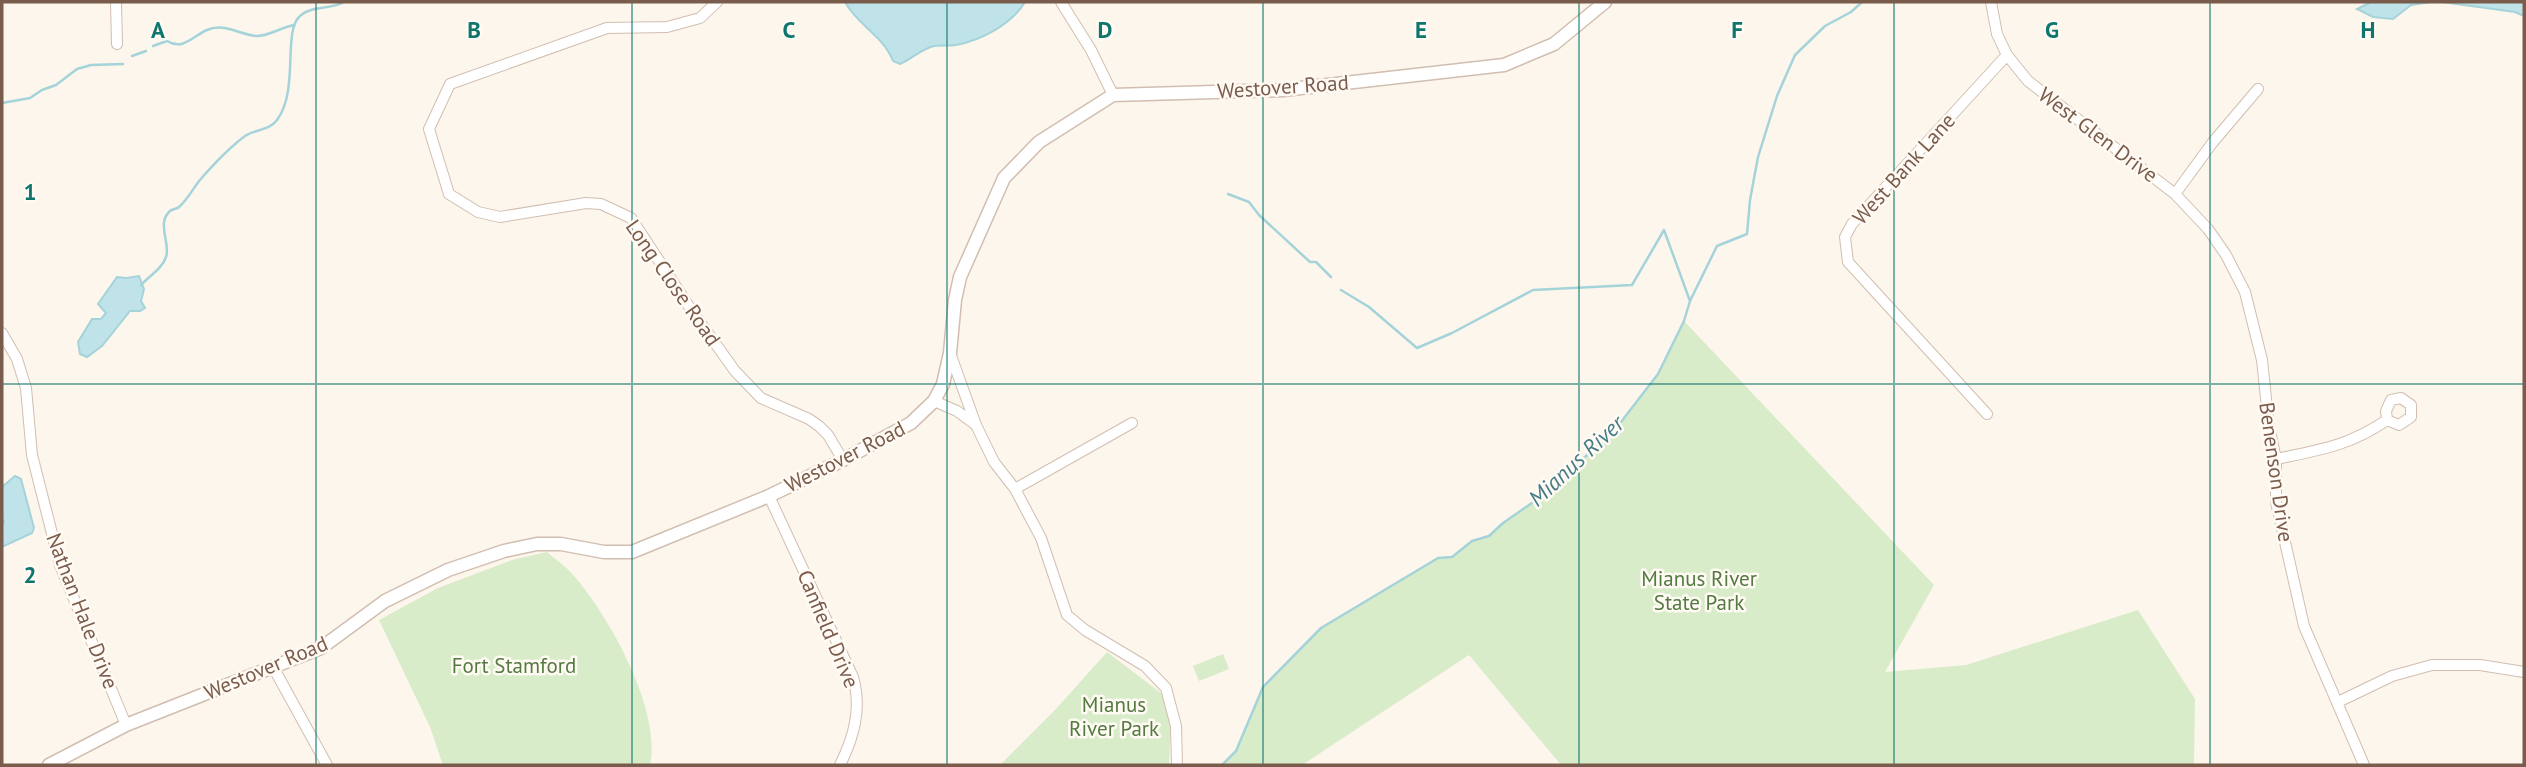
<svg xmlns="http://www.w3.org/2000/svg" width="2526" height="767" font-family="'PT Sans',sans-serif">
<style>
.green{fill:#d8ecc9}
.water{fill:#bfe3e8;stroke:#a5d3da;stroke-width:2}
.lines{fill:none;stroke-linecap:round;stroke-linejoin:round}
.stream{stroke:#a5d3da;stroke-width:2.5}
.minor-casing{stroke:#d1beb0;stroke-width:12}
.tertiary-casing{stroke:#d1beb0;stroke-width:15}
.minor{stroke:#fff;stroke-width:10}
.tertiary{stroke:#fff;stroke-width:12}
.grid{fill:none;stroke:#0f766e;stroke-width:2;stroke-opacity:0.55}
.labels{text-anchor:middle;stroke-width:5;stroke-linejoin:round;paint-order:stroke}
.street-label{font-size:21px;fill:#7a5c4d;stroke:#fffaf3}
.park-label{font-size:21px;fill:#537a41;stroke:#fffaf3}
.water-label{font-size:23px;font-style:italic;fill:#437c86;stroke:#fffaf3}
.grid-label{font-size:23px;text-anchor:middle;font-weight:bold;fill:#0f766e;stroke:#fffaf3;stroke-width:5;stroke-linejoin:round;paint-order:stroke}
</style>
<rect width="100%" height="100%" fill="#fdf6ec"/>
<path class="green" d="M1684 321 1934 585 1885 672 1966 665 2138 610 2195 699 2194 765H1561L1469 655 1302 765H1222L1236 751 1263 687 1321 628 1438 558 1452 557 1472 541 1489 536 1503 523 1542 496 1552 477 1577 464 1614 431 1658 374Z
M547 552C556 560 567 567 575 577 610 618 662 711 650 765H443L430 727 379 620 438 588 512 560Z
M1107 652 1161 693 1171 713 1169 765H1000L1056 709Z
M1223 654 1229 669 1199 681 1193 666Z"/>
<path class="water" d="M845 2H1025C1012 24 982 40 956 45 949 46 941 45 934 46 921 49 912 59 900 64L893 61C883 35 857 25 845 2Z
M2371 2H2431L2411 5 2393 19 2373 17 2357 9Z
M2442 2H2524V16L2515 12Z
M139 276 144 289 141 301 145 308 140 311H130L102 346 87 357 80 354 78 342 92 319H101L106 313 98 304 117 277 126 278Z
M15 476 21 479 34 528 32 533 2 547V526L4 521 2 518V487Z"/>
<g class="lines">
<path class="stream" d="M153 46 167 41C183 51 193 36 207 30 224 22 240 35 257 36 269 36 282 27 294 25
M132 56 146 51
M2 103 30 98 42 90 56 85 77 69 91 65 123 64
M1228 194 1249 202 1259 215 1310 262H1316L1331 277
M141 285C149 276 162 269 166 257 171 244 156 223 170 211 172 209 177 209 179 207 187 200 193 189 199 181 212 166 229 148 245 136 255 129 269 131 277 120 299 91 283 33 299 17 310 5 331 10 344 2
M1341 290 1369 307 1417 348 1452 333 1533 290 1632 285 1664 230 1690 301
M1222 765 1236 751 1263 687 1321 628 1438 558 1452 557 1472 541 1489 536 1503 523 1542 496 1552 477 1577 464 1614 431 1658 374 1684 321 1690 301 1717 246 1747 234 1750 200 1758 157 1777 96 1795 55 1825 26 1851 12 1862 2"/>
<g class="minor-casing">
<path id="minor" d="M116 2 117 44
M717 2 700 18 667 27 607 28 450 84 429 129 449 194 478 212 500 217 586 203 601 204 631 218 692 311 735 371 761 398 809 419 819 426 828 435 843 460
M1061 2 1091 50 1113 95
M1991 2 1997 34 2007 55 2028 81 2175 194 2208 229 2226 255 2245 292 2262 360 2269 427 2276 459V502L2304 626 2364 765
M2175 194 2213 142 2258 89
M2 333 17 359 26 388 32 455 60 565 126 725
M950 353 976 425
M934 401 957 411 976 425 994 462 1015 489 1041 538 1067 615 1085 630 1145 666 1166 688 1176 726 1177 765
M1987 414 1848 262 1845 237 1852 224 2007 55
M2276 459C2319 450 2349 446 2387 420L2386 411 2391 400 2401 398 2411 405V417L2399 425 2387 420
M1015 489 1132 423
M769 496 853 677C862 708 854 737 840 765
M273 667 327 765
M2338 702 2392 676 2432 665H2480L2524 672"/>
</g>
<g class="tertiary-casing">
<path id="tertiary" d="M49 765 126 725 321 648 385 601 448 570 504 551 537 544H561L604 552H632L769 496 843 460 911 423 934 401 943 384 950 353 955 300 960 277 1004 178 1039 142 1113 95 1283 90 1504 65 1554 44 1605 2"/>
</g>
<use href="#minor" class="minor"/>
<use href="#tertiary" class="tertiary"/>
</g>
<path class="grid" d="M316 2V765M632 2V765M947 2V765M1263 2V765M1579 2V765M1894 2V765M2210 2V765M2 384H2524"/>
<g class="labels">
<g class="street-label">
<text transform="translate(1283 87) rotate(-4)" y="7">Westover Road</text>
<text transform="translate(2098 135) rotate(37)" y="7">West Glen Drive</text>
<text transform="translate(1904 169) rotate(-48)" y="7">West Bank Lane</text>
<text transform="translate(673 283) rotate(55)" y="7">Long Close Road</text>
<text transform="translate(845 457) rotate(-27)" y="7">Westover Road</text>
<text transform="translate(2276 472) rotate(82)" y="7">Benenson Drive</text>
<text transform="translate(82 611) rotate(69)" y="7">Nathan Hale Drive</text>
<text transform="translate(828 629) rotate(67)" y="7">Canfield Drive</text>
<text transform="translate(266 668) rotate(-23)" y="7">Westover Road</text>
</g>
<g class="park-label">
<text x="1699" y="586">Mianus River<tspan x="1699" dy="24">State Park</tspan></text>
<text x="514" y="673">Fort Stamford</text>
<text x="1114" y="712">Mianus<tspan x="1114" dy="24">River Park</tspan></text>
</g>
<g class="water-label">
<text transform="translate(1576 461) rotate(-43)" y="8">Mianus River</text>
</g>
</g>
<g class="grid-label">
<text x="158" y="38">A</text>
<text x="474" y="38">B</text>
<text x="789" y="38">C</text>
<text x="1105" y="38">D</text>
<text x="1421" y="38">E</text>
<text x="1737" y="38">F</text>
<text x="2052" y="38">G</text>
<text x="2368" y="38">H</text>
<text x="30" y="200">1</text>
<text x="30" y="583">2</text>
</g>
<rect width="2526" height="767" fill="none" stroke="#7a5c4d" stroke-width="7"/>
</svg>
